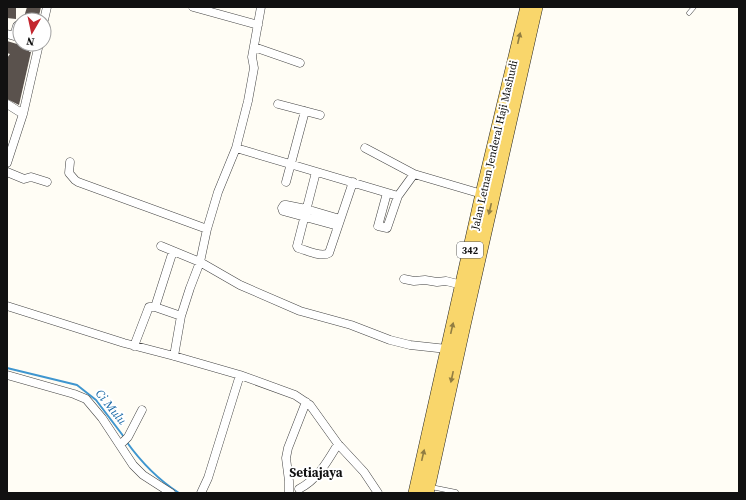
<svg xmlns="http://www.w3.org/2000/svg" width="746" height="500" font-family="'Source Serif 4',serif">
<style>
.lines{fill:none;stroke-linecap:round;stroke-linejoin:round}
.stream{stroke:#3f96cf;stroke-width:2}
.building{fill:#5a524d}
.service-casing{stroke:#444;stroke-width:5}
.minor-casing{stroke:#444;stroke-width:9}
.primary-casing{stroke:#222;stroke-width:14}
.service{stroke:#fff;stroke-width:4}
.minor{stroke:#fff;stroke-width:8}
.primary{stroke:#f9d66b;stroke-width:13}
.oneway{fill:#917d42}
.labels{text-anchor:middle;stroke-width:4;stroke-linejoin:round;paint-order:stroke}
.shield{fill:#fff;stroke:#585858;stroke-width:1}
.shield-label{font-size:10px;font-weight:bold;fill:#111}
.street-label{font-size:11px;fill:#111;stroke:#fff}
.water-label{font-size:12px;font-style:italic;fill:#1768a6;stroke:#fff}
.quarter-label{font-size:13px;font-weight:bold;fill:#111;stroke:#fff}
</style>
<rect width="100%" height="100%" fill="#fffdf5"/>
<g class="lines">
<path class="stream" d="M7 368 77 385 96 400 124 437
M126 441C141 462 157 479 179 493"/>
</g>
<path class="building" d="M7 7H16V19L7 18Z
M27 7H41L38 20H23Z
M7 41 17 44H31L29 52H31L19 105 7 99V58L10 54 7 53Z"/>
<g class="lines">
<g class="service-casing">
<path id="service" d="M689 13 694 7
M431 487 456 492"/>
</g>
<g class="minor-casing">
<path id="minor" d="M193 7 258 25
M44 20 47 7
M7 34 14 36 17 26 18 25H20
M254 47 300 63
M7 104 23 114
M278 104 320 115
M236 148 398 196
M365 148 414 174
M70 162 69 173 75 180 78 182 207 229
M7 163 23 114 39 44
M7 172 24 179 31 177 47 182
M316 172 297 246 298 248C306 250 321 258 329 253L353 182
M286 182 305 111
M387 193 378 226 387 228 398 196 414 174 482 194
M338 226 283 211 282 208 284 205H286L306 209 340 219
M161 246 200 262 240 285 300 311 351 325 390 340 410 345 447 349
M404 279 414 281 425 280 437 282 446 281 462 285
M7 306 124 343 174 356 240 375 295 395 310 405 338 444 364 472 378 493
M155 307 181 316
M134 346 149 307H155L156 304 173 251
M174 356 181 316 190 288 200 262 207 229 218 192 236 148 248 101 254 68 252 57 261 7
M7 375 74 394 86 399 102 418 133 465 143 475 171 493
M120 445 128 437 142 410
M299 489C318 479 327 462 338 444
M201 493 208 478 240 375
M289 493V481L286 458 288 448 306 402"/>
</g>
<g class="primary-casing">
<path id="primary" d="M415 493 482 194 527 7
M427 493 464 325 536 7"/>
</g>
<use href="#service" class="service"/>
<use href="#minor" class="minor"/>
<use href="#primary" class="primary"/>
</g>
<defs><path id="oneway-solid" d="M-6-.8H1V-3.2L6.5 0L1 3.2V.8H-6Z"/></defs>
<g class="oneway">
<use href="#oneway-solid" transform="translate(519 38) rotate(-77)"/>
<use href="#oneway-solid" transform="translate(490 209) rotate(103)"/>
<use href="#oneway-solid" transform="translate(452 328) rotate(-77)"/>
<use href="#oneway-solid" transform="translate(452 377) rotate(102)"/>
<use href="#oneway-solid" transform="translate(423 455) rotate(-77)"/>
</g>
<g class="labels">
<rect class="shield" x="457" y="242" width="26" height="16" rx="3"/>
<g class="shield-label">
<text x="470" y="254">342</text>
</g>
<g class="street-label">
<text transform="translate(494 145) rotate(-77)" y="4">Jalan Letnan Jenderal Haji Mashudi</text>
</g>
<g class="water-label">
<text transform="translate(111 407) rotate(51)" y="4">Ci Mulu</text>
</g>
<g class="quarter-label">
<text x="316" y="477">Setiajaya</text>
</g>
</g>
<rect width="746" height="500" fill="none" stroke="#111111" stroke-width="16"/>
<g transform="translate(32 32) rotate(189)"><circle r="19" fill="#ffffff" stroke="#a0a0a0"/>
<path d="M0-3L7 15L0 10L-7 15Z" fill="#c4262e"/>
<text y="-6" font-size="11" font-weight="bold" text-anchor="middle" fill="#111111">N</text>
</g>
</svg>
